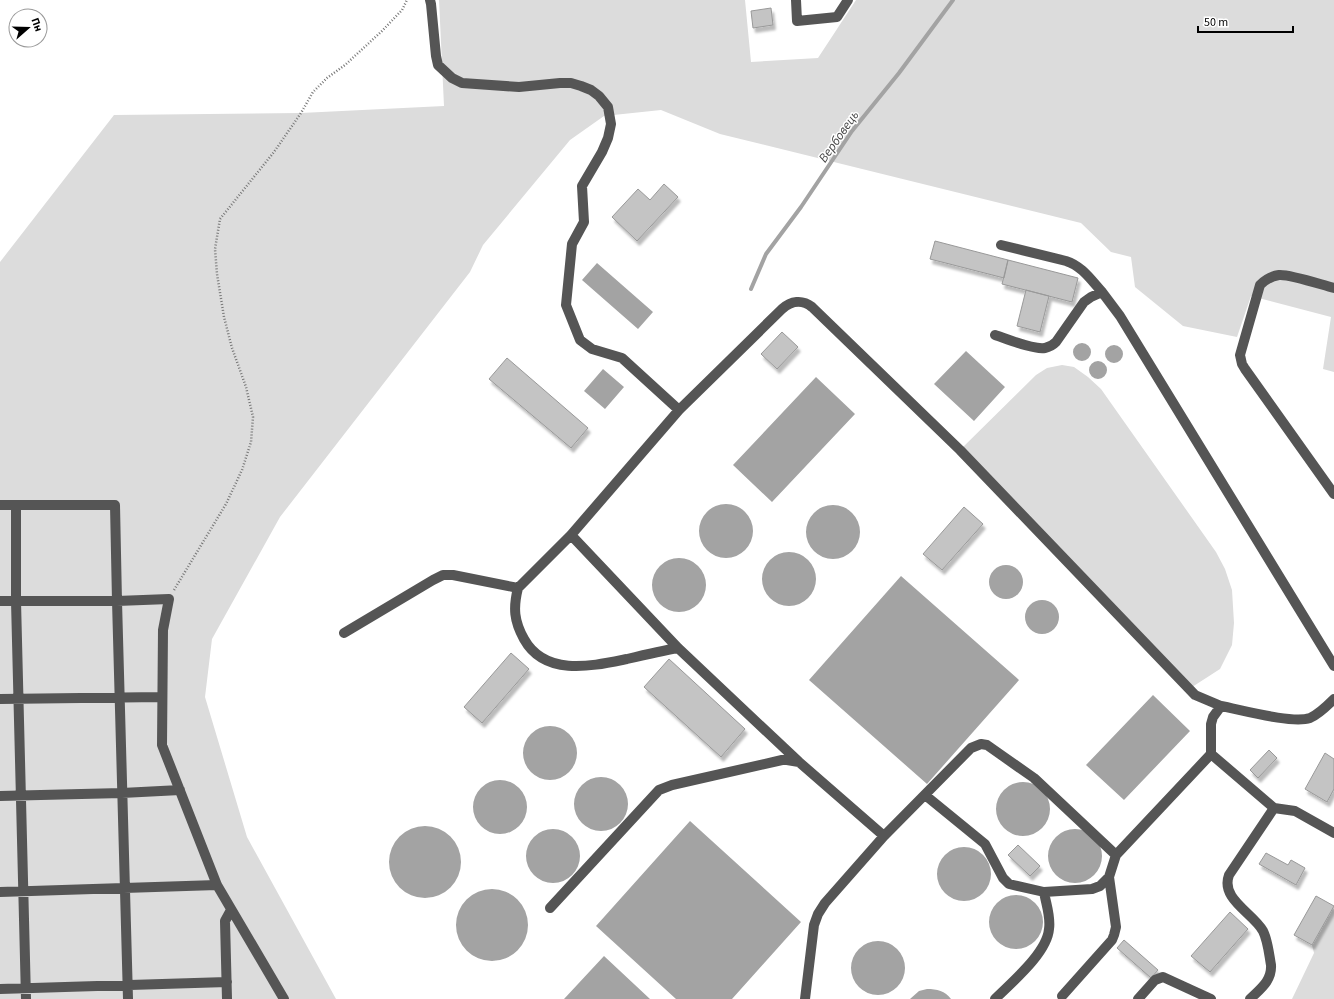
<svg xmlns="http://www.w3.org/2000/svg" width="1334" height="999" font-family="'Source Sans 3',sans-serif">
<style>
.green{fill:#dcdcdc}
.water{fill:#a3a3a3}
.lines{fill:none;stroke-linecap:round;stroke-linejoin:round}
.stream{stroke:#a3a3a3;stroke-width:4}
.building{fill:#c4c4c4;stroke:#999;filter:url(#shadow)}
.path{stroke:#777;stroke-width:2.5;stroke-dasharray:1 2;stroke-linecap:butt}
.minor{stroke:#555;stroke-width:10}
.labels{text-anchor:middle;stroke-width:3;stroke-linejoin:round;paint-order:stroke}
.water-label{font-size:13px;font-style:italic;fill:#444;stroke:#fff}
</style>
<defs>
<filter id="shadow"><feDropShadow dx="2.5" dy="4.5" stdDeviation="1" flood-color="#0004"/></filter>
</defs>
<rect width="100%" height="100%" fill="#fff"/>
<path class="green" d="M439 0H745L751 62 818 58 856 0H1334V372L1323 369 1331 317 1251 296 1237 337 1183 326 1135 287 1131 257 1111 252 1081 223 720 134 661 110 604 116 570 140 483 245 470 272 280 517 212 639 205 697 247 837 336 999H0V262L114 115 301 113 444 106Z
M1062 365 1074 367 1088 377 1101 389 1216 552 1225 569 1232 590 1234 623 1232 645 1220 669 1189 689 960 450 1036 375 1047 368Z
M1334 906V999H1292L1314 953 1312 945Z"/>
<path class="water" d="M597 263 653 312 638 329 582 280Z
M1073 352a9 9 0 1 1 18 0a9 9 0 1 1-18 0Z
M1105 354a9 9 0 1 1 18 0a9 9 0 1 1-18 0Z
M966 351 1005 387 974 421 934 384Z
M1089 370a9 9 0 1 1 18 0a9 9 0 1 1-18 0Z
M603 369 624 387 605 409 584 391Z
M816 377 855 414 772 502 733 465Z
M699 531a27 27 0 1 1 54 0a27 27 0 1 1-54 0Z
M806 532a27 27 0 1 1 54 0a27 27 0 1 1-54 0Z
M762 579a27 27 0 1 1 54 0a27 27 0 1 1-54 0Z
M652 585a27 27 0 1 1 54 0a27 27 0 1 1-54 0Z
M989 582a17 17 0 1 1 34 0a17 17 0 1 1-34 0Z
M901 576 1019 680 927 784 809 680Z
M1025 617a17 17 0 1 1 34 0a17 17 0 1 1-34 0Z
M1153 695 1190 731 1124 800 1086 765Z
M523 753a27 27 0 1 1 54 0a27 27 0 1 1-54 0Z
M574 804a27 27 0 1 1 54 0a27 27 0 1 1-54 0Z
M473 807a27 27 0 1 1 54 0a27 27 0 1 1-54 0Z
M996 809a27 27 0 1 1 54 0a27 27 0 1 1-54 0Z
M690 821 801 922 732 999H676L596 926Z
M389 862a36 36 0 1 1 72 0a36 36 0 1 1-72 0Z
M526 856a27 27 0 1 1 54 0a27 27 0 1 1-54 0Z
M1048 856a27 27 0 1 1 54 0a27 27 0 1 1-54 0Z
M937 874a27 27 0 1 1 54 0a27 27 0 1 1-54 0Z
M456 925a36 36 0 1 1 72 0a36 36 0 1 1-72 0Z
M989 922a27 27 0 1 1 54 0a27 27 0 1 1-54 0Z
M851 968a27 27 0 1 1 54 0a27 27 0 1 1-54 0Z
M604 956 650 999H564Z
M927 989C937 989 945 991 951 999H910L919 991Z"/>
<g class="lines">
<path class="stream" d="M751 289 766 254 801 207 852 131 899 73 953 0"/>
</g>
<path class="building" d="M771 8 773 25 753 28 751 11Z
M664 184 678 197 637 241 612 217 638 189 650 200Z
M935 241 1008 260 1004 278 930 259Z
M1008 260 1078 278 1072 302 1002 284Z
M1026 290 1049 296 1040 332 1017 326Z
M782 332 798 347 777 369 761 354Z
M507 358 588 428 571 448 489 379Z
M964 507 983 524 942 570 923 554Z
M511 653 529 669 482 723 464 707Z
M669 659 745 729 721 757 644 687Z
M1269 750 1277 758 1258 778 1250 770Z
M1325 753 1334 759V789L1327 802 1305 789Z
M1018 845 1040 866 1030 876 1008 855Z
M1266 853 1288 865 1291 860 1305 868 1296 885 1259 864Z
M1316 896 1334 906 1312 945 1294 935Z
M1230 912 1248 929 1210 972 1191 956Z
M1124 940 1158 970 1151 978 1117 948Z"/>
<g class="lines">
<path class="path" d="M174 590 226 504 242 470 251 442 253 417 246 387 232 348 224 317 217 274 215 249 220 219 274 152 301 113 313 92 327 78 345 65 382 31 402 10 407 0"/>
<path class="minor" d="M430 0 431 4 436 56 438 65 452 78 462 83 519 87 560 83H571L581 86 591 90 599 96 608 107 611 124 608 138 602 152 582 186 584 222 572 244 566 305 580 340 592 349 622 358 679 410
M796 0 797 21 837 17 848 0
M1001 245 1066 261C1082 266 1091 280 1102 292
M1334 288C1322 285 1290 274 1279 275 1272 276 1266 279 1260 285L1240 355 1242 364 1245 369 1334 494
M995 335C1007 339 1034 350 1045 348 1050 347 1053 345 1056 342L1084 302 1091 297 1102 292 1120 316 1334 666
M0 505H115L117 601 128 999
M16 505V601L26 999
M571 535 678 648 799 762 884 836 971 748 981 744 987 745 1034 778 1116 855
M518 588C513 608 514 621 524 639 545 677 592 666 627 659 644 655 661 651 678 648
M0 601H117L169 599 163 630 162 745 217 885 284 999
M344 633 433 580 443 575H453L518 588 571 535 679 410 782 309C791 301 802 299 812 307L960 450 1195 695 1221 706 1213 717 1211 724V754
M0 699 162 697
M1221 706C1242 710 1292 724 1310 718 1319 714 1327 706 1334 699
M925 795 985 844 1003 878 1009 884 1044 892
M0 796 122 793 180 790
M0 892 217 885
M550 908 659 790 672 785 782 760H787L799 762
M0 989 227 982
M1062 996 1112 940 1114 935 1116 927 1109 877 1116 855 1211 754 1274 808 1295 811 1334 833
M227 999 225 921 231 910
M805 999 814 925 818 914 825 903 884 836
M995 999C1012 982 1047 953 1049 929 1051 917 1046 904 1044 892L1092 889 1100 886 1109 877
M1138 999 1155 980 1163 977 1211 999
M1250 999C1260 989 1272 981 1271 965 1269 954 1268 941 1263 931 1253 913 1220 899 1229 875L1274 808"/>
</g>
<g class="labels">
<g class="water-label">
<text transform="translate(838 136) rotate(-55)" y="5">Вербовець</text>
</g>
</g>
<g transform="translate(28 28) rotate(70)"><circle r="19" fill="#ffffff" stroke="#999999"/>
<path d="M0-3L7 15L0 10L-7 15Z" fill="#000000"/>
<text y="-6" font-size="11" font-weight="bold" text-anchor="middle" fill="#000000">Пн</text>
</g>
<path d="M1198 26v6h95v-6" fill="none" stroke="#000000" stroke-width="2"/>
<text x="1204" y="26" font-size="12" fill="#000000" stroke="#ffffff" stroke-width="3" paint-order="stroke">50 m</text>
</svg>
